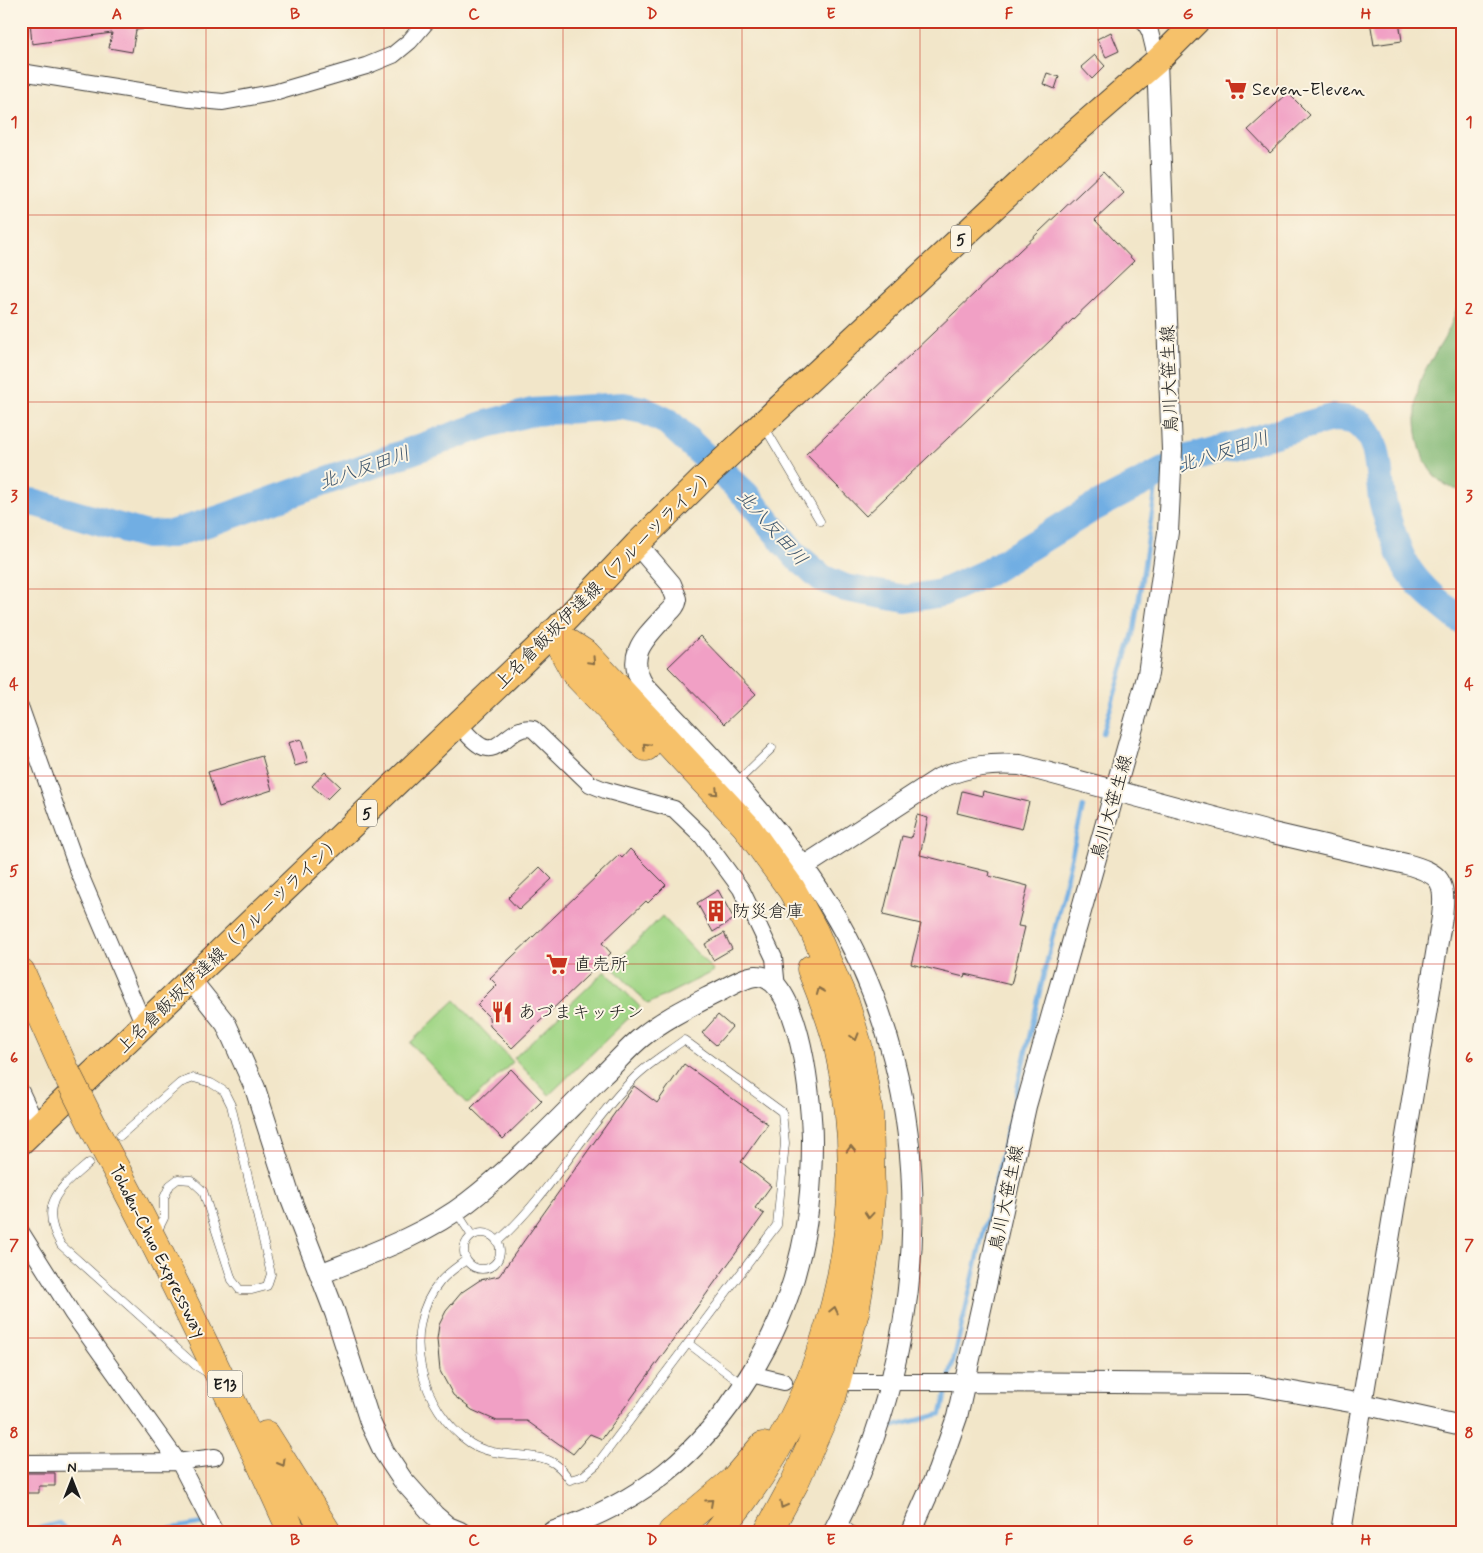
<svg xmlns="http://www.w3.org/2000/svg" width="1483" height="1553" font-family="Mynerve,'Klee One',sans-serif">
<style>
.green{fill:#a1d686;stroke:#5e7951}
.forest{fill:#80b773;stroke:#4e6a48}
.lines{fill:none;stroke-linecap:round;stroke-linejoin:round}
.stream{stroke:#71aee3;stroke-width:4.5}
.river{stroke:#71aee3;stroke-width:28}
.building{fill:#f1a0c5}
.service-casing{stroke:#3c3a36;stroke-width:9}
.minor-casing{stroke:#3c3a36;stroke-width:18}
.tertiary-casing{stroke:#3c3a36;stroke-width:22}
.primary-casing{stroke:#3c3a36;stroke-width:27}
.motorway-casing{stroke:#3c3a36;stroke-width:29}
.service{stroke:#fff;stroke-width:8}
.minor{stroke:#fff;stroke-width:16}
.tertiary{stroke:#fff;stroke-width:20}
.primary{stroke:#f6c16b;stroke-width:25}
.motorway{stroke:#f6c16b;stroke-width:28}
.motorway-bridge-casing{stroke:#3c3a36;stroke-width:29;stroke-linecap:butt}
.motorway-bridge{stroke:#f6c16b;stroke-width:28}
.oneway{stroke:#896e44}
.grid{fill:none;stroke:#c8321e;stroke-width:1;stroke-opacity:0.55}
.labels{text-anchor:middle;stroke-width:4;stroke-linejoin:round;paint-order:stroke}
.shield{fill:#fcf5e5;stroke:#5f5d58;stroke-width:1}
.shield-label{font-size:16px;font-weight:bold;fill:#1c1c1c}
.poi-label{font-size:18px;fill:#1c1c1c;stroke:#fcf5e5;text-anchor:start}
.street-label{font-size:18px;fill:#1c1c1c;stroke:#fcf5e5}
.water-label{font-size:19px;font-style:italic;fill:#3e566c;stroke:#fcf5e5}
.neatline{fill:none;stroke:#c8321e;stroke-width:2}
.grid-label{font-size:16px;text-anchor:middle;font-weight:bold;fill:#c8321e}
</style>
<rect width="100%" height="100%" fill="#fcf5e5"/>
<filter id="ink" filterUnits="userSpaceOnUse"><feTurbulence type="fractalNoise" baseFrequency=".02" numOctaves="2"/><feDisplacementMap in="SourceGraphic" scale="10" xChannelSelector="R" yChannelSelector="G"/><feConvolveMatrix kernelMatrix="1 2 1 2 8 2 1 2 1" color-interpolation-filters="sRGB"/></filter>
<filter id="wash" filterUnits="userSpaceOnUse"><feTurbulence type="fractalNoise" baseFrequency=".0096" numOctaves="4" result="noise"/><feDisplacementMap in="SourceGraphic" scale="20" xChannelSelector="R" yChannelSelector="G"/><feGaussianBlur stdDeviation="1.12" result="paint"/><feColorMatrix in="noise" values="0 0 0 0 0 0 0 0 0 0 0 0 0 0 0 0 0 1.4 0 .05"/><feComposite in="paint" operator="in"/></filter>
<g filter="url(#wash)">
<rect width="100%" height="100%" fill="#f2e6c9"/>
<path class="green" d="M662 916 714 971 648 1004 612 967Z
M605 971 640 1007 549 1095 514 1058Z
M455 1000 513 1062 468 1104 410 1043Z"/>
<path class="forest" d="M1462 294V491C1416 482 1411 422 1419 385 1423 368 1441 347 1448 331 1454 319 1457 306 1462 294Z"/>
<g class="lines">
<path class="stream" d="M1103 733 1134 630 1158 474
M891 1427 941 1414 1083 807
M24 1532 59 1523 69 1532
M148 1532 204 1523"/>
<path class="river" d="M21 501 36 503 147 535 171 534 220 519 487 424 532 412 623 406 643 410 668 422 746 495 795 555 822 578 845 588 906 599 941 593 988 572 1091 509 1189 458 1331 418C1343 419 1354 418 1363 427 1381 444 1378 481 1383 503 1387 520 1394 538 1400 554 1411 582 1439 603 1462 621"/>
</g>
<g id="blocks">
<path class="building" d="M30 21H142L143 29 136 30 132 52 109 48 112 33 32 44Z
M1370 21H1399L1402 41 1374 45Z
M1111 32 1119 51 1106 57 1097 39Z
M1095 55 1105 66 1092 79 1081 67Z
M1047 73 1059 77 1055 89 1043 84Z
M1288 93 1310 115 1270 153 1248 130Z
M1103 171 1124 193 1095 220 1134 261 866 516 806 454Z
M700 636 756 694 724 724 668 667Z
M301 739 308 762 295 766 288 743Z
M262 756 272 790 219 807 208 772Z
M325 772 340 786 327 799 312 786Z
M962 791 982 796 983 791 1029 802 1022 829 957 813Z
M917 815 928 818 920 855 990 872 989 876 1028 886 1018 926 1025 927 1011 985 965 974 964 977 911 964 921 924 883 915 902 836 911 838Z
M630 849 666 885 648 903 646 901 602 943 611 953 512 1048 490 1026 489 1017 477 1005 497 985 490 978 619 855 622 858Z
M540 867 552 879 519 910 508 898Z
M718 890 734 919 713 932 697 903Z
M724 933 732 949 713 960 705 944Z
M718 1015 732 1027 716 1045 702 1033Z
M684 1064 768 1124 741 1162 771 1186 755 1208 764 1214 602 1439 590 1434 573 1454 527 1421H497L472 1410 453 1395 440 1371 437 1339 439 1325 446 1311 462 1292 480 1280 499 1276 634 1086 657 1103Z
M511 1069 542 1101 503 1139 471 1108Z
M24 1473H55V1486H39V1493H23Z"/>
</g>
</g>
<g filter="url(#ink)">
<use href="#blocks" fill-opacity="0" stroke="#3c3a36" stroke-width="1"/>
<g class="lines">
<g class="service-casing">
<path id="service" d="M764 426 820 521
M736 783 772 748
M120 1136 180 1083 194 1078 211 1083 224 1091 231 1105 271 1274 267 1286 252 1290H240L232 1280 203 1191 191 1180 178 1179 170 1185 164 1198V1218L157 1232
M89 1163C60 1188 37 1204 61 1245L195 1365 208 1373
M456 1211 472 1236
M464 1251a18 18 0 1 1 36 0a18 18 0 1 1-36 0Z
M466 1260C457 1267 447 1273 440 1282 399 1330 421 1410 470 1443 495 1459 525 1451 548 1460 558 1464 564 1472 570 1480L583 1476 597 1464 777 1225 785 1143 782 1112 684 1040C668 1052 649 1063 635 1077 584 1128 551 1194 497 1242
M689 1344 742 1384
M839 1520 854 1532"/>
</g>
<g class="minor-casing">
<path id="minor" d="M1144 21 1150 32 1157 61
M21 72 190 99 223 102 277 92 366 66 393 55 410 41 427 21
M21 709 78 870 144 1025
M458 724C465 731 472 741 481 746 499 757 511 723 533 729L590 784 605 790 674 809 702 836 741 889 774 958 777 988
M21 1092 37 1126
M21 1232 72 1313 181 1466 215 1532
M751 1374 784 1382
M849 1382H967
M21 1463 177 1462 215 1457"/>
</g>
<g class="tertiary-casing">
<path id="tertiary" d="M637 544 671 584 677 599C676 606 671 610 666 615 646 637 624 655 644 686 710 756 779 824 830 907 945 1096 934 1339 833 1532
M803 867 940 778C968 766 991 763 1020 765L1273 833 1406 864C1442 874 1446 881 1442 917L1341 1532
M191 980 226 1024 255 1088 290 1197 335 1313 370 1422 384 1452 402 1479 434 1515 448 1527 460 1532
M320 1274C370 1254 425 1235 468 1202 517 1164 559 1118 603 1075 616 1063 628 1048 642 1037 664 1019 691 1006 716 993 727 988 743 977 756 976 801 974 812 1109 812 1141 812 1182 809 1223 798 1263 789 1301 771 1342 750 1375 701 1454 641 1503 552 1532
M967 1382 1248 1384 1362 1404 1462 1426
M911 1532 938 1471 957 1417 1026 1106 1148 674 1168 532 1172 450 1157 61"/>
</g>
<g class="primary-casing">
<path id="primary" d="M21 1142 553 633 637 544 702 480 1065 141 1157 61 1197 21"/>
</g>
<g class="motorway-casing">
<path id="motorway" d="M553 633 587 655 746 826 792 890 814 931 845 1003 858 1045 869 1114 871 1195 868 1237 855 1312 832 1398 794 1484 768 1532
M554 634 575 673 646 747
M21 972 65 1070
M97 1134C168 1264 231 1397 292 1532
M266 1435 327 1532
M672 1532 734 1480 763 1446
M718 1532C831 1399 877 1218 838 1047 832 1020 821 994 811 969"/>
</g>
<use href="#service" class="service"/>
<use href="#minor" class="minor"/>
<use href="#tertiary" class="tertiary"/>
<use href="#primary" class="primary"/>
<use href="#motorway" class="motorway"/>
<g class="motorway-bridge-casing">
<path id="motorway-bridge" d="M65 1070 97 1134"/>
</g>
<use href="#motorway-bridge" class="motorway-bridge"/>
</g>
<defs><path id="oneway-chevron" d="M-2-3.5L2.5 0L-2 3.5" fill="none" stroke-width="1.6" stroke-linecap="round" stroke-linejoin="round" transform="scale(1.25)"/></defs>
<g class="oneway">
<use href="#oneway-chevron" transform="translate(592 661) rotate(47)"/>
<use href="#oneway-chevron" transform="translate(646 746) rotate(-134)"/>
<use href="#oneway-chevron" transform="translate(715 792) rotate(44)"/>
<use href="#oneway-chevron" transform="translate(820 991) rotate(-112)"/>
<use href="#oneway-chevron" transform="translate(855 1037) rotate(74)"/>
<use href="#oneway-chevron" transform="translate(851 1149) rotate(-92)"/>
<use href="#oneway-chevron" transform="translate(869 1215) rotate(95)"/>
<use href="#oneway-chevron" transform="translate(834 1310) rotate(-77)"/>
<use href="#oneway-chevron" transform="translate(282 1463) rotate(60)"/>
<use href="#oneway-chevron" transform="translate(710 1502) rotate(-42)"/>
<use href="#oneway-chevron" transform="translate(783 1505) rotate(118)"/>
</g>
</g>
<path class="grid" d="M206 21V1532M384 21V1532M563 21V1532M742 21V1532M920 21V1532M1098 21V1532M1277 21V1532M21 215H1462M21 402H1462M21 589H1462M21 776H1462M21 964H1462M21 1151H1462M21 1338H1462"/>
<defs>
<g id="supermarket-bare" transform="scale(1.725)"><path d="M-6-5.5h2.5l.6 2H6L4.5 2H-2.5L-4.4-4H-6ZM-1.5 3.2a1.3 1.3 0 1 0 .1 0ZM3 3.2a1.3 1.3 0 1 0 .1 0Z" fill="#c8321e" stroke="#fcf5e5" stroke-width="2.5" paint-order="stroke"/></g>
<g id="building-bare" transform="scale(1.725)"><path d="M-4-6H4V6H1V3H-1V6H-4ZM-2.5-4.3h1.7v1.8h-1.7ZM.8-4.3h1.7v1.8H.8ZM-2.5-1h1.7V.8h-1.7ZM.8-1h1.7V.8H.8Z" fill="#c8321e" stroke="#fcf5e5" stroke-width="2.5" paint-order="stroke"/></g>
<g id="restaurant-bare" transform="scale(1.725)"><path d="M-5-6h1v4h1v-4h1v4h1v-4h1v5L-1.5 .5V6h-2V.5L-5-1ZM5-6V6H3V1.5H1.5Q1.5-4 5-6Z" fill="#c8321e" stroke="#fcf5e5" stroke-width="2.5" paint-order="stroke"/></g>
</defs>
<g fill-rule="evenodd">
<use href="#supermarket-bare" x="1236" y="89"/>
<use href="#building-bare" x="716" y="911"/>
<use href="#supermarket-bare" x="557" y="964"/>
<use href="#restaurant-bare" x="502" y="1012"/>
</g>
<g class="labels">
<g class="shield">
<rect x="951" y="225.5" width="20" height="27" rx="4"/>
<rect x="357" y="799.5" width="20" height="27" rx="4"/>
<rect x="207.5" y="1370.5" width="35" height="27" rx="4"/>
</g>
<g class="shield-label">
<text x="961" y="245">5</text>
<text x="367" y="819">5</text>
<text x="225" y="1390">E13</text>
</g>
<g class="poi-label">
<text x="1252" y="95">Seven-Eleven</text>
<text x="732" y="917">防災倉庫</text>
<text x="574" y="970">直売所</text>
<text x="518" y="1018">あづまキッチン</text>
</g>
<g class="street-label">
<text transform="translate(1169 379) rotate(-92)" y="6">鳥川大笹生線</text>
<text transform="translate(605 578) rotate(-45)" y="6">上名倉飯坂伊達線（フルーツライン）</text>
<text transform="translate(1111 807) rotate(-74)" y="6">鳥川大笹生線</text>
<text transform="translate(229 944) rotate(-44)" y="6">上名倉飯坂伊達線（フルーツライン）</text>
<text transform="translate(1006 1198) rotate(-78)" y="6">鳥川大笹生線</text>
<text transform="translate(158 1251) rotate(63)" y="6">Tohoku-Chuo Expressway</text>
</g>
<g class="water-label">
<text transform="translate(1223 451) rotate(-18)" y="7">北八反田川</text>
<text transform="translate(364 467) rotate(-19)" y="7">北八反田川</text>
<text transform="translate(773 527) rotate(48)" y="7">北八反田川</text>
</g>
</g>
<rect width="1483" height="1553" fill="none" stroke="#fcf5e5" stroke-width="55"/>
<g transform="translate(72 1480)" stroke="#fcf5e5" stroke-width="4" paint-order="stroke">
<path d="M0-4L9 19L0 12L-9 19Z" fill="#1c1c1c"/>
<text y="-8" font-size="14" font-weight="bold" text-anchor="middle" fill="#1c1c1c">N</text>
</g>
<rect x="28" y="28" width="1428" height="1498" class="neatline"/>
<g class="grid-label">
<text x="117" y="19">A</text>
<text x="295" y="19">B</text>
<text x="474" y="19">C</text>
<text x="652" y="19">D</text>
<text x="831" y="19">E</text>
<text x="1009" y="19">F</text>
<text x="1188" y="19">G</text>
<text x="1366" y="19">H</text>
<text x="14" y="127">1</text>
<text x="1469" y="127">1</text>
<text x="14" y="314">2</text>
<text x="1469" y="314">2</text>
<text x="14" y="501">3</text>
<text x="1469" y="501">3</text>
<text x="14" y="689">4</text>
<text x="1469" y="689">4</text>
<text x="14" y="876">5</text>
<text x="1469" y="876">5</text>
<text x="14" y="1063">6</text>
<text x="1469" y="1063">6</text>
<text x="14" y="1250">7</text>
<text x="1469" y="1250">7</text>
<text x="14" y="1438">8</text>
<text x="1469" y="1438">8</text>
<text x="117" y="1545">A</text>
<text x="295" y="1545">B</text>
<text x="474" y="1545">C</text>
<text x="652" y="1545">D</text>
<text x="831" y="1545">E</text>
<text x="1009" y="1545">F</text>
<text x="1188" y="1545">G</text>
<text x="1366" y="1545">H</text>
</g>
</svg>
